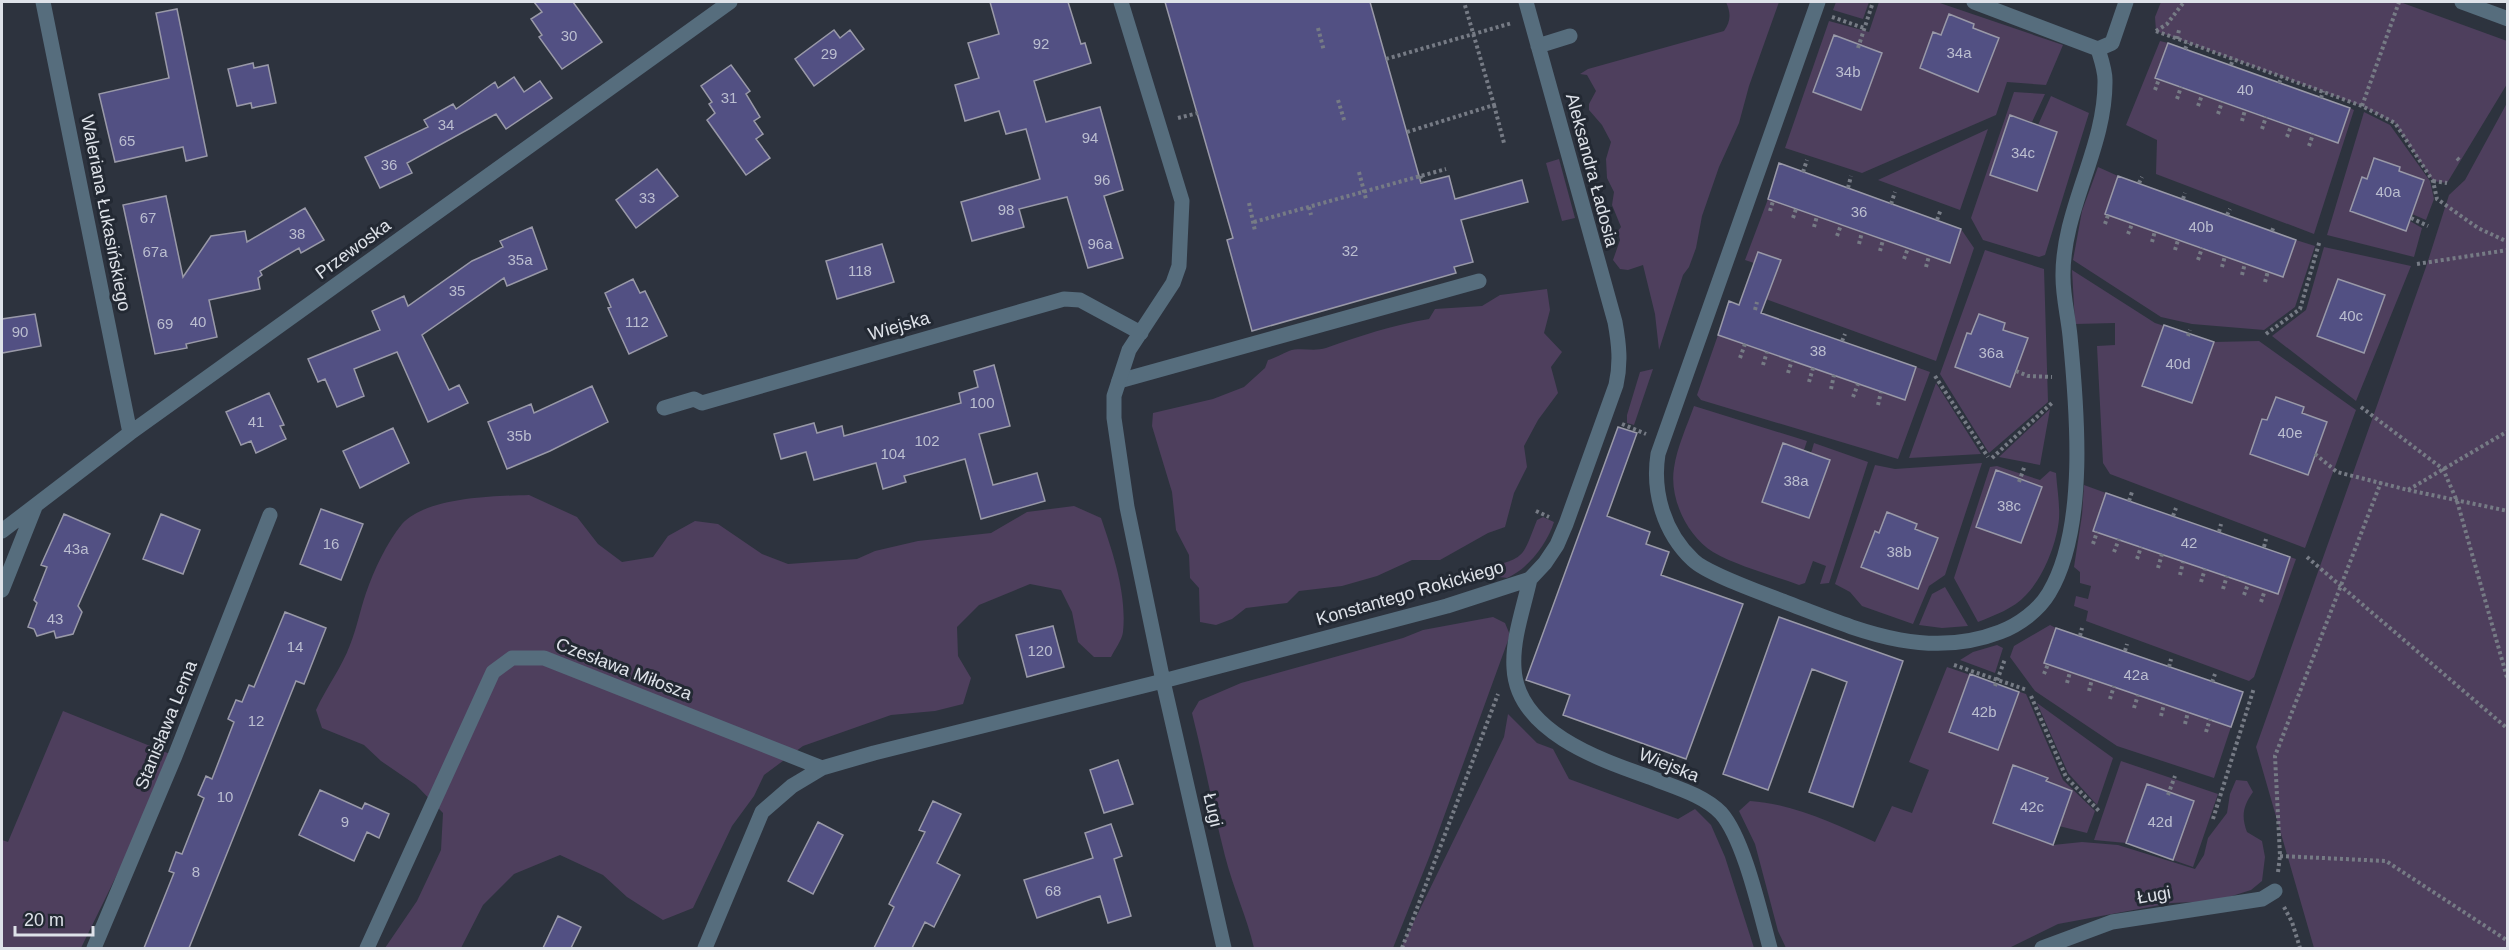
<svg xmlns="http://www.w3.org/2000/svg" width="2509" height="950" font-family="Arial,sans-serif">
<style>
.green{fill:#4e3f5d}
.building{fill:#525083;stroke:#9999a8;stroke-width:1.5}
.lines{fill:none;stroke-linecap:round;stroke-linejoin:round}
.path{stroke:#767b85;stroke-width:4;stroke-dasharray:3 3;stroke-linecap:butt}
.service{stroke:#566d7d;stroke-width:15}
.minor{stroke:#566d7d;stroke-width:15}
.tertiary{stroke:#566d7d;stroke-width:15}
.labels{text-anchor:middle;stroke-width:6;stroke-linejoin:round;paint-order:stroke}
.number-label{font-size:15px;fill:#bbbed0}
.street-label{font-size:18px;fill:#dee2e9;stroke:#232933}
</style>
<rect width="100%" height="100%" fill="#2d333e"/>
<path class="green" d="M1726 2H1779L1749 86 1739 123 1719 167 1702 216 1696 248 1689 267 1683 275 1659 350 1655 314 1643 265 1628 270 1620 269 1613 260 1620 240 1618 231 1621 227 1612 205 1614 192 1607 178 1606 159 1611 142 1602 125 1589 110V104L1596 91 1587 75 1580 74 1588 69 1724 31C1731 21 1731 13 1726 2Z
M1836 2H1869L1863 19 1833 10Z
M1879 2H1937L2063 45 2046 85 2007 82 1996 115 1862 173 1785 148 1829 21 1869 32Z
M2161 2H2400L2507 41V84L2447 183 2433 181 2395 123 2362 106 2156 31 2155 17Z
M2160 41 2168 43 2156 79 2337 143 2350 108 2354 110 2314 234 2156 174 2157 140 2126 125Z
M2014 92 2045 94 2032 122 2010 115 1990 175 2037 191 2057 132 2038 125 2051 96 2089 113 2045 255 2039 257 1983 240 1971 218Z
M2507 103V948H2314L2256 747 2426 267 2449 195 2465 180Z
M2364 112 2390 125 2430 181 2434 199 2426 220 2412 214 2424 180 2399 171 2400 167 2375 158 2367 179 2406 231 2410 221 2422 228 2414 257 2327 235Z
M1988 129 1960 210 1878 180Z
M1559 159 1575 218 1562 221 1546 163Z
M2098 167 2118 176 2105 214 2283 276 2296 240 2315 246 2295 307 2264 330 2192 324 2161 317 2073 260 2082 211Z
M1768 199 1949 263 1961 229 1974 248 1936 361 1752 294 1751 269 1774 277 1781 261 1758 252 1754 263 1745 260Z
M2324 247 2411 266 2356 401 2272 336 2306 310Z
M1985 250 2044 269 2048 402 1989 453 1940 374Z
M2072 270 2155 323 2214 342 2259 341 2356 410 2305 548 2110 474 2103 463 2097 346 2115 345V323L2075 324Z
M1547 289 1550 310 1544 333 1562 352 1551 367 1558 393 1538 420 1524 446 1527 467 1514 493 1505 527 1488 533 1440 560H1412L1377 576 1342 586 1299 591 1287 603 1246 608 1232 619 1216 625 1200 622 1199 588 1190 578 1189 555 1176 530 1172 492 1152 426 1153 413 1213 399 1244 387 1265 368 1268 360C1276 358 1281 354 1289 351 1300 347 1314 352 1326 348 1360 336 1392 325 1429 319L1435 309 1482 306 1500 295Z
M1718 335 1904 400 1916 367 1930 372 1898 459 1701 400 1697 395Z
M1653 369 1634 425 1627 423V415L1640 372Z
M1936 383 1981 454 1909 458Z
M1694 406 1807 441 1804 450 1762 502 1808 518 1830 460 1811 453 1814 443 1868 462 1829 583 1820 584 1826 566 1813 561 1805 583 1799 585C1772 575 1737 566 1713 552 1687 536 1669 498 1674 468 1677 447 1687 426 1694 406Z
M2050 409 2040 465 1999 457Z
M1982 463 1945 575 1929 586 1913 624 1862 606 1850 592 1835 584 1875 465 1895 469Z
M1997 466 2040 480 2050 471 2056 473C2057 488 2060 504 2059 519 2057 543 2043 578 2026 595 2013 609 1995 615 1978 622L1954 578 1990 467Z
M2084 485 2106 493 2093 530 2278 593 2290 557 2296 559 2254 677 2249 681 2086 621 2088 611 2074 606 2076 596 2088 599 2091 586 2080 583V572L2074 567 2082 515Z
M529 495 577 517 598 544 622 562 653 557 668 536 695 521 718 524 762 554 788 564 857 559 875 551 918 541 991 533 1027 512 1074 506 1101 518C1113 553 1127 594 1123 632 1122 640 1115 649 1111 657H1094L1078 642 1072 612 1061 590 1030 584 979 605 957 627 958 656 971 678 963 704 935 711 891 715 803 746 764 775 754 796 732 826 693 908 663 920 627 897 603 875 560 855 514 874 483 905 461 948H385L417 901 441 850 443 813 416 785 381 761 364 745 322 728 316 710C326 688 342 667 350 645 357 628 360 610 366 593 374 570 387 542 402 524 426 497 496 496 529 495Z
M1543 517 1554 522C1547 544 1528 569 1507 578 1499 577 1490 576 1487 568 1526 557 1522 558 1537 520Z
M1945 587 1968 626 1942 628 1919 625 1932 594Z
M1493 617 1505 623 1510 635 1430 855 1393 948H1254C1247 917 1233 888 1225 856 1213 809 1204 760 1192 713L1199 701 1241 683 1403 638 1423 630Z
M2050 625 2056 628 2045 663 2231 727 2214 778 2117 746 2035 691 2010 657 2014 646Z
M1997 645 2003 648 1995 673 1960 660 1973 652Z
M1947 667 2026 694 2063 780 2095 811 2087 833 2059 826 2072 791 2046 781 2047 777 2019 767 1993 823 2053 845 2082 842 2118 845 2195 869 2204 855 2208 838 2227 813 2230 794 2236 780 2247 781 2253 792C2243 806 2241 816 2247 832L2262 841 2265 857 2262 881 2251 890 2216 901 2171 903 2058 924 2009 948H1786L1778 931 1755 844 1739 811 1750 801C1794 804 1835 824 1875 842L1892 806 1912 813 1929 770 1909 762Z
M2037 703 2113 758 2097 805 2068 773Z
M63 711 175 756 81 948H2V840L8 842Z
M1508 714 1537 743 1553 749 1569 779 1678 819 1695 809 1711 825 1725 857 1754 948H1401L1504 737Z
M2121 761 2218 794 2193 867 2173 860 2165 791 2147 784 2126 843 2094 840Z"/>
<path class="building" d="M534 2H573L602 42 562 69 539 37 542 35 531 19 542 12Z
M990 2H1068L1081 44 1085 43 1091 63 1034 81 1046 122 1100 107 1123 190 1104 196 1123 258 1088 268 1067 197 1019 209 1024 227 972 241 961 202 1040 179 1026 129 1006 134 999 111 965 121 955 85 979 78 968 43 999 34Z
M1165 2H1370L1421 183 1449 176 1455 199 1522 180 1528 202 1461 220 1473 262 1454 267 1456 273 1252 331 1227 240 1233 238Z
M177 9 207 156 186 161 183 147 115 162 99 94 169 78 156 13Z
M1949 14 1974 24 1973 28 1999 38 1978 92 1920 68 1933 32 1941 35Z
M834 30 840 38 850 30 864 49 814 86 795 59Z
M1834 35 1882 53 1861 110 1813 92Z
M2168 43 2350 108 2338 143 2155 78Z
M253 63 254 68 268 65 276 103 252 108 251 103 237 106 228 69Z
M731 65 750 91 746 94 760 117 754 121 763 134 756 139 770 158 746 175 707 120 715 113 709 104 712 102 701 86Z
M514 77 524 92 540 81 552 98 506 129 496 114 407 163 412 173 380 188 365 157 428 127 424 120 453 104 456 109 495 82 498 88Z
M2010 115 2057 132 2037 191 1990 175Z
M2374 158 2400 167 2399 171 2424 180 2406 231 2350 211 2362 177 2367 179Z
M1779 163 1961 229 1950 263 1768 199Z
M657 169 678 196 636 228 616 200Z
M2118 176 2296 240 2283 277 2105 214Z
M166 196 183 277 211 236 245 231 247 242 305 208 324 240 301 253 299 248 260 271 262 275 258 278 260 289 209 300 217 337 186 344 187 348 155 354 123 205Z
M532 227 547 269 507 286 504 278 422 335 449 390 459 385 468 403 428 422 397 352 354 369 364 396 337 407 325 379 318 382 308 359 380 330 372 311 404 296 408 306 472 261 503 247 500 241Z
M882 244 894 282 837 299 826 261Z
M1758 252 1781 260 1761 313 1916 367 1905 400 1718 335 1729 301 1739 305Z
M633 279 640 293 645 291 667 336 629 354 608 308 611 307 605 293Z
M2338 279 2385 295 2364 353 2317 336Z
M35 314 41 346 2 353V319Z
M1979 314 2005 323 2003 330 2028 338 2010 387 1955 367 1967 333 1971 334Z
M2164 325 2214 342 2192 403 2142 386Z
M994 365 1010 426 979 434 993 485 1037 473 1045 501 981 519 965 459 904 476 906 482 883 489 876 463 814 480 806 452 781 459 774 434 814 423 817 433 842 426 844 436 961 403 959 393 978 387 974 371Z
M592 386 608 422 550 451 507 469 488 422 531 404 534 413Z
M269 393 284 425 280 426 286 439 256 453 251 441 241 445 226 412Z
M2276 397 2304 407 2302 413 2327 422 2308 475 2250 454 2262 419 2267 420Z
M1618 427 1637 433 1607 516 1650 532 1646 544 1669 552 1661 575 1743 604 1686 759 1563 715 1570 695 1526 680Z
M393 428 409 463 360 488 343 451Z
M1783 443 1830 460 1809 518 1762 502Z
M1996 470 2042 487 2021 543 1976 527Z
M2106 493 2290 557 2278 594 2093 531Z
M321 509 363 524 341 580 300 564Z
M1887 512 1917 524 1915 529 1938 538 1918 589 1861 567 1875 531 1879 533Z
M64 514 110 534 78 606 82 612 73 634 56 638 54 631 37 636 34 629 28 627 37 603 34 600 47 567 41 565Z
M161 514 200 530 183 574 143 559Z
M285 612 326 628 304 684 296 681 189 948H144L174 873 169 871 176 852 182 854 204 798 198 795 206 776 212 779 234 722 228 719 236 700 242 702 249 685 254 687Z
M1779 617 1903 661 1853 807 1809 792 1847 682 1812 669 1768 790 1723 774Z
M1053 626 1064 667 1027 677 1016 635Z
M2056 628 2243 692 2231 727 2044 663Z
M1970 674 2019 692 1998 750 1949 732Z
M1118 760 1133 804 1104 813 1090 770Z
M2013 765 2048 778 2046 781 2072 791 2053 845 1993 823Z
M2147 784 2194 801 2173 860 2126 843Z
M320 790 362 809 365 803 389 814 379 838 367 832 354 861 299 835Z
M933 801 961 814 937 863 960 875 934 927 925 922 912 948H874L894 907 889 904 925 832 919 830Z
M818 822 843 835 813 894 788 881Z
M1111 824 1122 856 1114 859 1131 916 1108 923 1100 896 1037 918 1024 880 1093 858 1085 833Z
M558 916 581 927 571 948H543Z"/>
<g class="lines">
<path class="path" d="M1832 17 1864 28
M1318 28 1324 51
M2156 31 2362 106 2395 123 2433 181 2437 199 2478 228 2508 242
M2156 31 2167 24 2184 2
M2177 39 2179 30
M1858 48 1873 2
M2185 49 2188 43
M1386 59 1512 23
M2231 65 2233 59
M2279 83 2282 76
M2155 90 2159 79
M2321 98 2323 91
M2177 99 2181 87
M1338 100 1345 123
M1494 105 1504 143
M2198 106 2202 95
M2362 106 2399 2
M2218 114 2222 102
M1178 118 1198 113
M2242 121 2245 110
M2262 129 2266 117
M1407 132 1494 105 1464 2
M2287 137 2291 126
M2309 146 2313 134
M2457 158 2461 162
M1359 172 1366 199
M1803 172 1807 160
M1420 176 1422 183
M2433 181 2447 183
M2139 183 2142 177
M1848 188 1851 176
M2183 199 2185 193
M1249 203 1255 231
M1891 204 1895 192
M1309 207 1311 215
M1770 211 1773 201
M2227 215 2230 209
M1793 218 1796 209
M2411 218 2428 226
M1937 220 1941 209
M1254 222 1446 169
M2105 224 2108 215
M1814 227 1817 216
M2272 231 2274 226
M2128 234 2132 224
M1837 236 1841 225
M2152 242 2155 231
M1859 244 1862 232
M2175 250 2178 240
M1880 251 1883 240
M1904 259 1908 248
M2198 260 2202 248
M2417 264 2508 250
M1926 267 1929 256
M2222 267 2225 256
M2242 275 2245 263
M2265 282 2268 271
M1755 310 1757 302
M2266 334 2300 309 2320 240
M2188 336 2190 330
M1842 341 1845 334
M1740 358 1745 344
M1763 365 1767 352
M2016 371 2028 376 2052 377
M1788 373 1792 360
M1935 376 1988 457
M1809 382 1813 368
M1831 389 1834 375
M1853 397 1858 384
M1878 405 1881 392
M2361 407 2443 469 2457 501 2508 681
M1622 424 1646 434
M2315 454 2337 472 2408 490 2508 431
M1992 458 2053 402
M2019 482 2025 465
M2408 490 2508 511
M2129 501 2132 492
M1536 511 1549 517
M2173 516 2176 508
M2219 532 2221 524
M2093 544 2097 532
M2264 547 2266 539
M2114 552 2119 539
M2307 557 2508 729
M2137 559 2141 547
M2158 568 2162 554
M2180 575 2183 562
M2201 582 2205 569
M2223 589 2227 576
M2244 595 2248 584
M2261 602 2265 590
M2080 636 2082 628
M2125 651 2127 644
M1954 665 2027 690
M2169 667 2171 659
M2044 674 2048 664
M2212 682 2215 674
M2067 683 2070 672
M1995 686 2005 659
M2089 691 2092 679
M2031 696 2066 777 2100 812
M2110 699 2114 686
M2134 708 2138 695
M2161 716 2164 704
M2185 724 2188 712
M2206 732 2210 719
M2168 795 2175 776
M2213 819 2254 688
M2280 856 2386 861 2508 941
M2278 872 2280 856 2275 756 2381 482
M2284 907 2292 922 2300 948
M1402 948 1498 694"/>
<path class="service" d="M1818 2 1658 454C1652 492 1664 533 1693 560 1707 574 1765 594 1785 602 1856 629 1925 661 2000 632 2019 625 2039 610 2049 593 2088 528 2077 408 2070 336 2068 316 2063 297 2063 277 2062 209 2106 148 2105 80 2105 70 2101 59 2098 49L1974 2
M2098 49 2112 43 2126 2
M1119 381 1479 281"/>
<path class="minor" d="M43 2 130 433
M1121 2 1182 201 1179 266 1173 283 1129 350 1114 396V418L1127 507 1163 681 1224 948
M1538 46 1570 36
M664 408 694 399 702 403 1064 299 1080 300 1141 333
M2 531 130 433 730 2
M1530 579C1524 607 1512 639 1514 668 1517 732 1601 760 1652 778 1674 787 1704 795 1721 813 1744 839 1760 912 1770 948
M2 590 35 507
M94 948 175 756 270 515
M367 948 493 672 512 658H544L822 768
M705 948 762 812 792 786 822 768 874 753 1163 681 1447 606 1530 579 1545 563 1557 545 1566 524 1616 385C1621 363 1619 344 1615 322L1526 2
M2042 948 2112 922 2262 899 2275 891"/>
<path class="tertiary" d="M2462 2 2508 19"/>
</g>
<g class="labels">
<g class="number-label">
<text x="569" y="41">30</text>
<text x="1041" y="49">92</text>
<text x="1959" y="58">34a</text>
<text x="829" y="59">29</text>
<text x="1848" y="77">34b</text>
<text x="2245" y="95">40</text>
<text x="729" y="103">31</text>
<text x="446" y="130">34</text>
<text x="1090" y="143">94</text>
<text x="127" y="146">65</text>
<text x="2023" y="158">34c</text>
<text x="389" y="170">36</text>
<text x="1102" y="185">96</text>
<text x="2388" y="197">40a</text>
<text x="647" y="203">33</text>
<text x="1006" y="215">98</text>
<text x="1859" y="217">36</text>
<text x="148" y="223">67</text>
<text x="2201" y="232">40b</text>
<text x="297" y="239">38</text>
<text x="1100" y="249">96a</text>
<text x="1350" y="256">32</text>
<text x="155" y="257">67a</text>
<text x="520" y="265">35a</text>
<text x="860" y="276">118</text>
<text x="457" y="296">35</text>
<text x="2351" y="321">40c</text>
<text x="198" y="327">40</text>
<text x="637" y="327">112</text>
<text x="165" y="329">69</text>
<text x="20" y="337">90</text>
<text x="1818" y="356">38</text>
<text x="1991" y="358">36a</text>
<text x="2178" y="369">40d</text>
<text x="982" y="408">100</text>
<text x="256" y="427">41</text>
<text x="2290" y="438">40e</text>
<text x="519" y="441">35b</text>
<text x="927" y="446">102</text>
<text x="893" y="459">104</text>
<text x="1796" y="486">38a</text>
<text x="2009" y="511">38c</text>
<text x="2189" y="548">42</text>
<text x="331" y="549">16</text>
<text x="76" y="554">43a</text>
<text x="1899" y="557">38b</text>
<text x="55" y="624">43</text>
<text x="295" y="652">14</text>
<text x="1040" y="656">120</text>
<text x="2136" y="680">42a</text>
<text x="1984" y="717">42b</text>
<text x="256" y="726">12</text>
<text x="225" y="802">10</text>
<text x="2032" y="812">42c</text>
<text x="345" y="827">9</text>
<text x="2160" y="827">42d</text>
<text x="196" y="877">8</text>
<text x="1053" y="896">68</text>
</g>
<g class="street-label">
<text transform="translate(1592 170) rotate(75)" y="6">Aleksandra Ładosia</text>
<text transform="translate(106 213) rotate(79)" y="6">Waleriana Łukasińskiego</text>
<text transform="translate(353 249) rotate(-36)" y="6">Przewoska</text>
<text transform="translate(899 326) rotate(-16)" y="6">Wiejska</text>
<text transform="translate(1410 593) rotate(-16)" y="6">Konstantego Rokickiego</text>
<text transform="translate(624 669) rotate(21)" y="6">Czesława Miłosza</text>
<text transform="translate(166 725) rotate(-68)" y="6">Stanisława Lema</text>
<text transform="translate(1669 765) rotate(22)" y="6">Wiejska</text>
<text transform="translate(1213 810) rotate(77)" y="6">Ługi</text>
<text transform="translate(2154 895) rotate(-10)" y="6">Ługi</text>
</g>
</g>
<rect width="2509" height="950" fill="none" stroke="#dee2e9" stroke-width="6"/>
<path d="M15 926v9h78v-9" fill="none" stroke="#dee2e9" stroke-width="3"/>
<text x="24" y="926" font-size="18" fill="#dee2e9" stroke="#232933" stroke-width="4.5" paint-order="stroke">20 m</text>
</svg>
